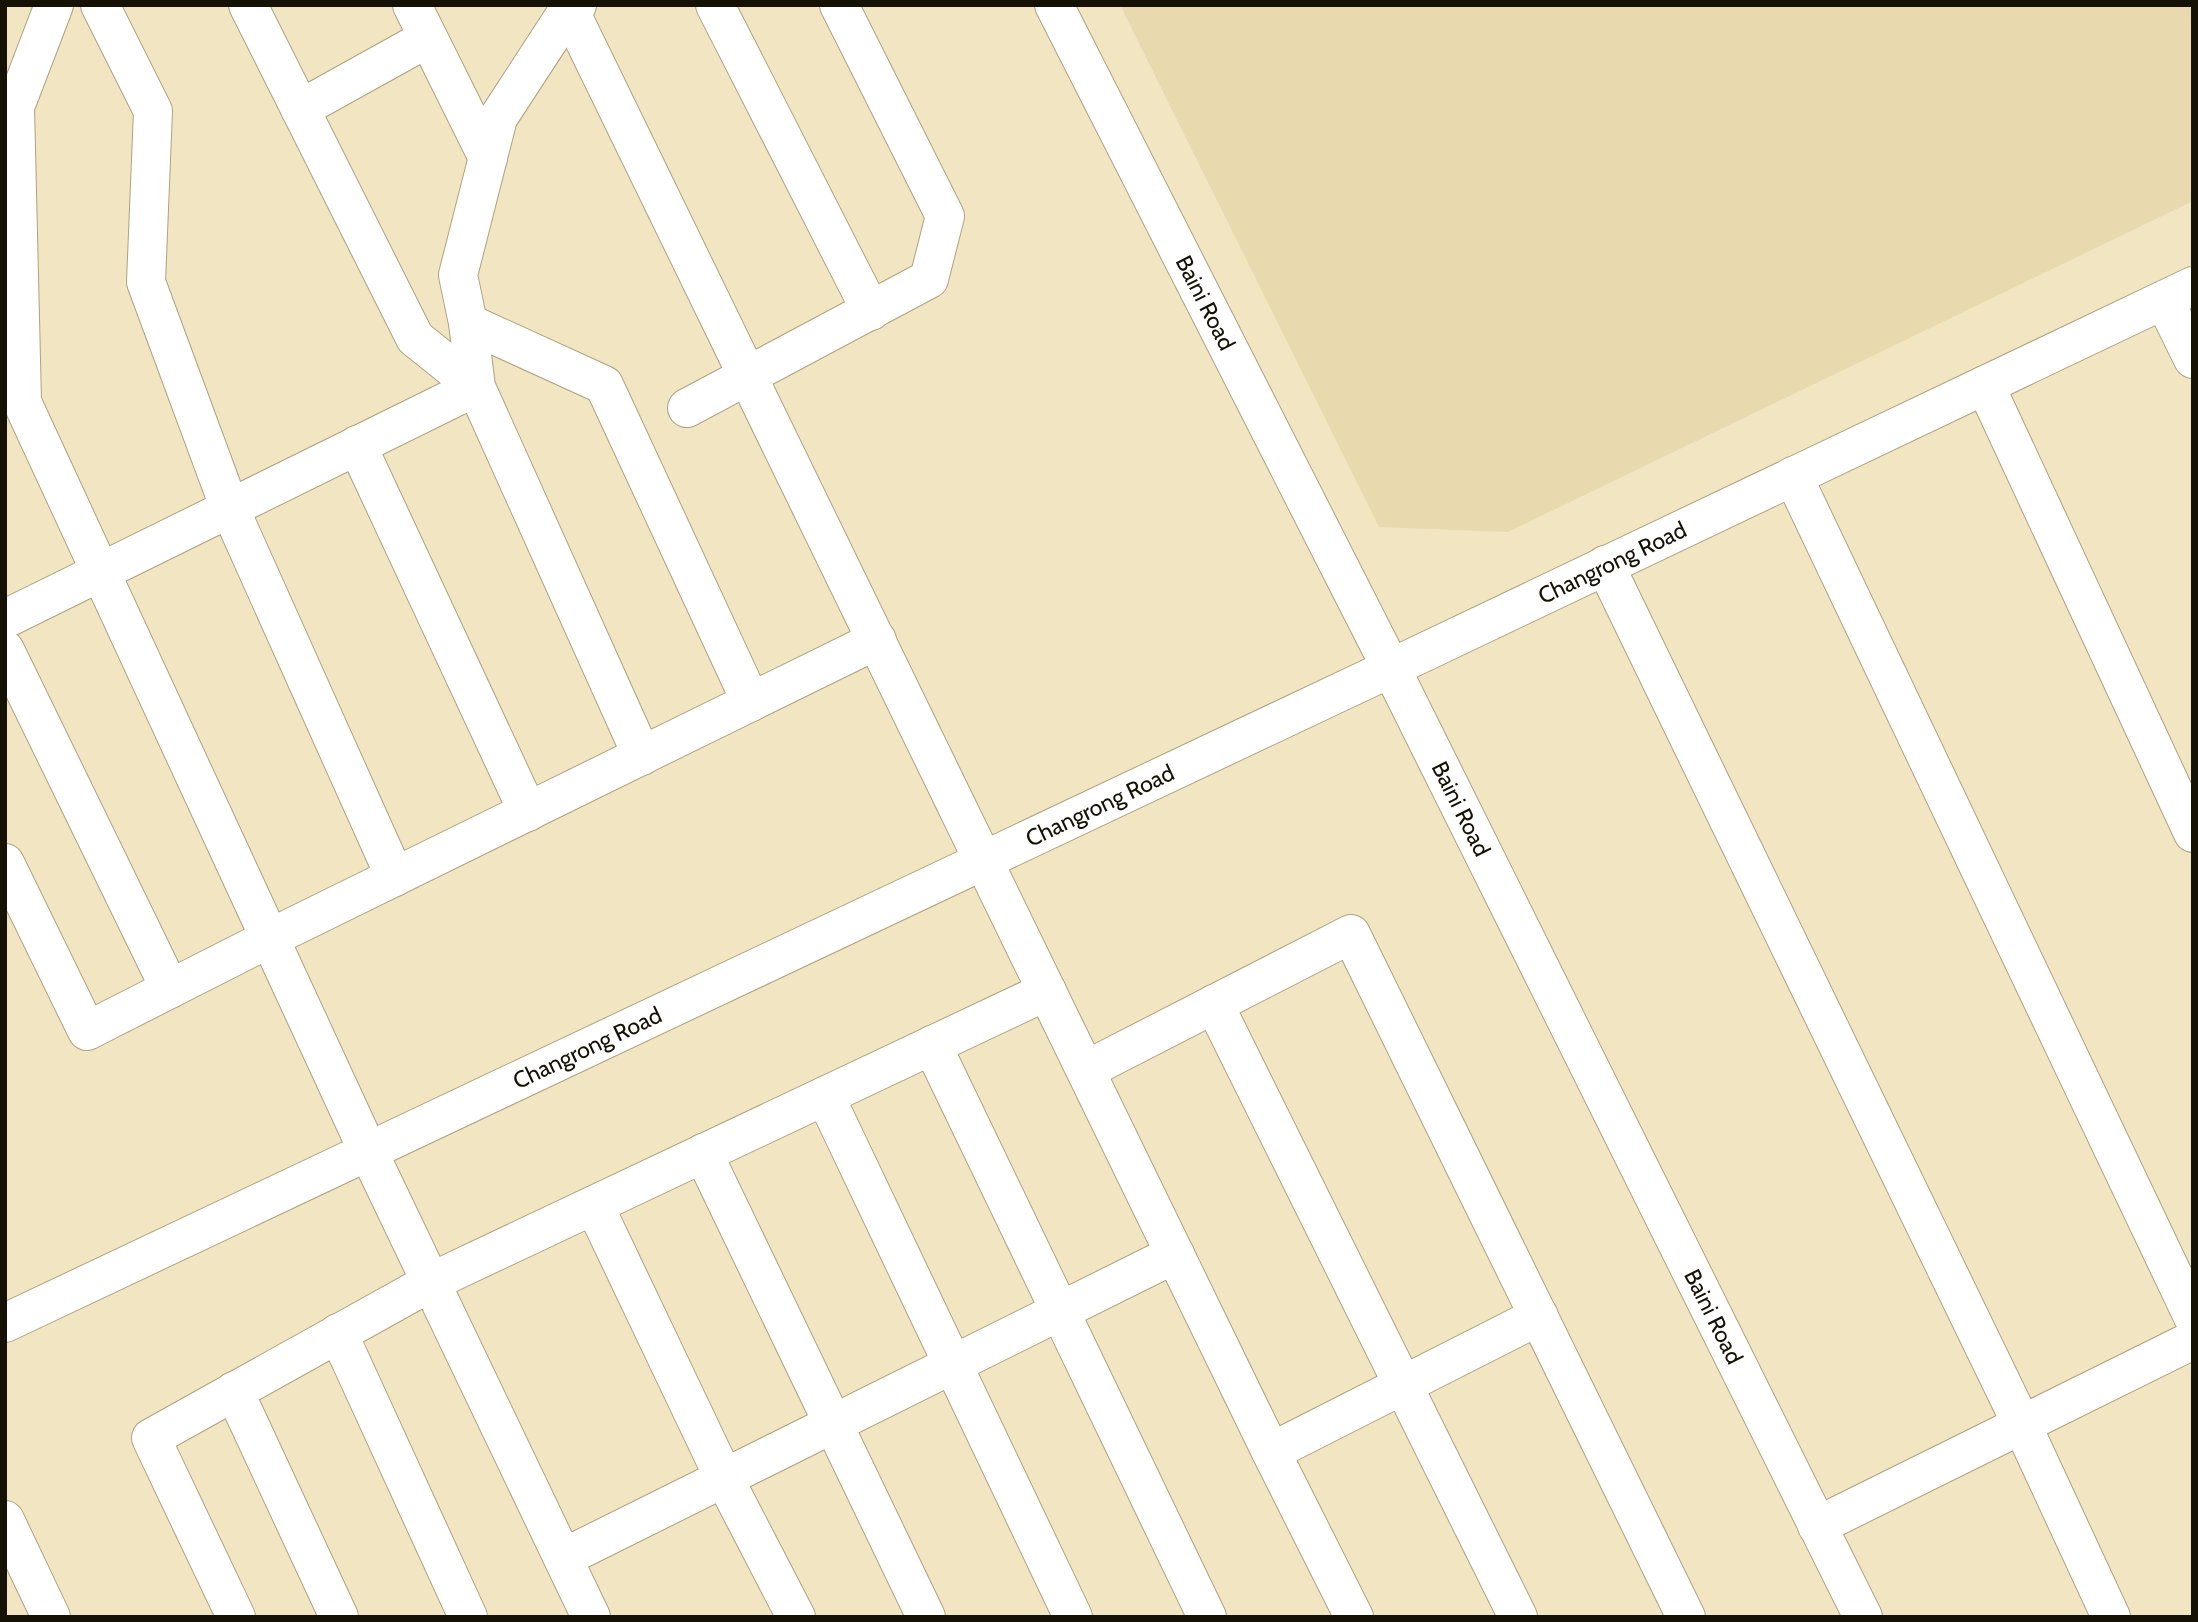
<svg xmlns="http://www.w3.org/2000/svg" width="2198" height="1622" font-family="Cabin,sans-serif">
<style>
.built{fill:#e8d9ae}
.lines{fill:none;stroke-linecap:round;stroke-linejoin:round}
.minor-casing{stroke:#aea280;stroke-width:40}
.minor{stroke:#fff;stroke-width:38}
.labels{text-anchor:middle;stroke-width:6;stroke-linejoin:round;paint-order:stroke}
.street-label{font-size:23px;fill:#161105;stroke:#fff}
</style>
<rect width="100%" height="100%" fill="#f2e5c2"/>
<path class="built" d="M1120 5H2193V201L1508 532 1379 527Z"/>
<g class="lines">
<g class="minor-casing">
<g id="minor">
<path d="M54 5 15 107 22 402 368 1151 591 1617"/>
<path d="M100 5 153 111 146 282 230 509 395 877"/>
<path d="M412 5 488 158"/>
<path d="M567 5 1271 1452 1354 1617"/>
<path d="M577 5 569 9 498 118 458 275 468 323 476 387 642 756"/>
<path d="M715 5 871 311"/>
<path id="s1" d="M1054 5 1391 668 1863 1617"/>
<path d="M300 109 428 38"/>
<path d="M2164 300 2193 359"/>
<path d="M468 323 604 385 751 702"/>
<path d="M1985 385 2193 833"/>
<path d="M687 408 929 279 945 216 839 5"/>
<path d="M357 445 528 812"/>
<path d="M1793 476 2193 1317"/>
<path d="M1605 565 2022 1425 2111 1617"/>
<path d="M5 619 476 387 415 338 248 5"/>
<path d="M5 650 170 989"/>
<path d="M5 863 87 1031 270 938 877 640"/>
<path d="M1214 1004 1518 1617"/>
<path d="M932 1045 1207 1617"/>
<path d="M1086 1070 1351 934 1686 1617"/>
<path d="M825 1096 1073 1617"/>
<path d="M703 1153 926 1617"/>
<path d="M594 1205 724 1478 796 1617"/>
<path id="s2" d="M5 1323 1391 668 2193 286"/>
<path d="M338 1333 468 1617"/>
<path d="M234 1391 339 1617"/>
<path d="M1271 1452 1539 1316"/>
<path d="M5 1520 51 1617"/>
<path d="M1817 1526 2193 1340"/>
<path d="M563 1558 1175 1254"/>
<path d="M236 1617 151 1438 431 1282 1047 991"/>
</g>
</g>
<use href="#minor" class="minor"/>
</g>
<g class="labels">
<g class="street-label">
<text dy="8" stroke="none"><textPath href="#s1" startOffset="334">Baini Road</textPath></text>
<text dy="8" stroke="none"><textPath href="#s2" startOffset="1778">Changrong Road</textPath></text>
<text dy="8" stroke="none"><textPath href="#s2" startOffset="1211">Changrong Road</textPath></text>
<text dy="8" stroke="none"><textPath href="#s1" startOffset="901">Baini Road</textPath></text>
<text dy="8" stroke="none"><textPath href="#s2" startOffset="644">Changrong Road</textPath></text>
<text dy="8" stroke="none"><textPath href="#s1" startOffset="1468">Baini Road</textPath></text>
</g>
</g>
<rect width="2198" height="1622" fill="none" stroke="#161105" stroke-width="14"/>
</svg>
